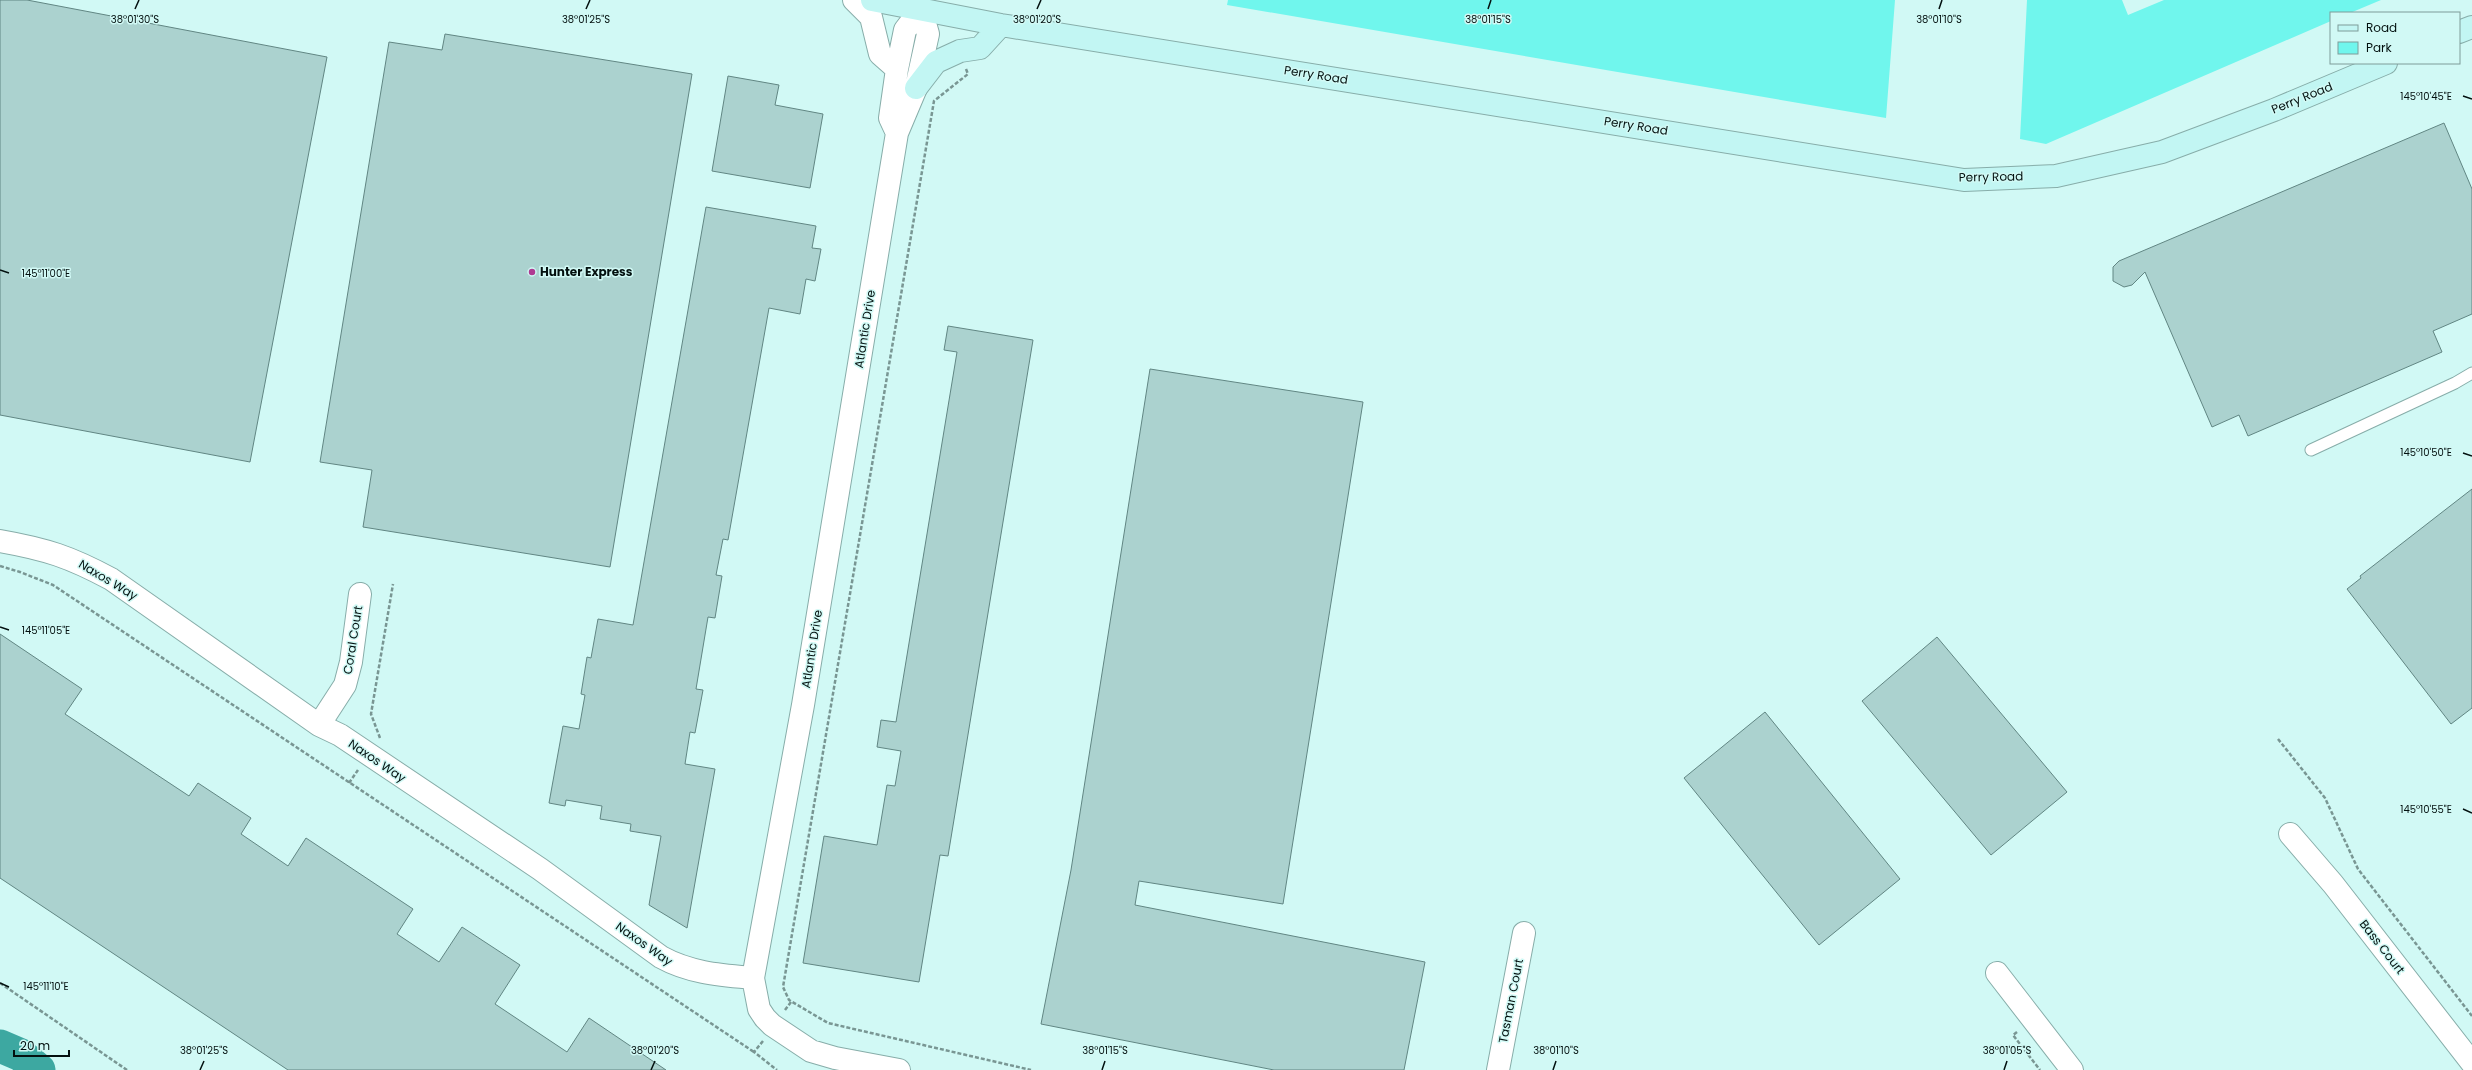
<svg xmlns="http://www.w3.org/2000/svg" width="2472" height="1070" font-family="Poppins,sans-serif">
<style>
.green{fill:#70f6ed}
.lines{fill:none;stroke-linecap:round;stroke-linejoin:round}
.river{stroke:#3da8a1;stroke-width:33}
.building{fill:#abd2cf;stroke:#618683}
.service-casing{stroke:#87ada9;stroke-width:13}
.minor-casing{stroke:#87ada9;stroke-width:24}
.secondary-casing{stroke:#87ada9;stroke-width:24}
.path{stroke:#799693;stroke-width:2.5;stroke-dasharray:4 2;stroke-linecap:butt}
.service{stroke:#fff;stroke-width:11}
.minor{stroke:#fff;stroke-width:22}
.secondary{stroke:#c2f6f3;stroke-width:22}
.ticks{fill:none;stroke:#03100f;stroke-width:1.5}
.poi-dot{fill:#af3a92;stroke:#d1f9f5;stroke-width:1.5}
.labels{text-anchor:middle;stroke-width:3;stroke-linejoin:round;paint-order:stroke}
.street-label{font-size:12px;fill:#03100f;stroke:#d1f9f5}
.poi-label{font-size:12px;font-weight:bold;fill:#03100f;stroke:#d1f9f5;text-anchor:start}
.ticks-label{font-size:10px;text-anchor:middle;fill:#03100f;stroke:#d1f9f5;stroke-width:3;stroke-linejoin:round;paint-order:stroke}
</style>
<rect width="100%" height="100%" fill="#d1f9f5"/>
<path class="green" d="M1228 0H1895L1886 118 1227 5Z
M2027 0H2122L2128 15 2164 0H2381L2350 13H2331V21L2046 144 2020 139Z"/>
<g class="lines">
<path class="river" d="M0 1046 21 1055 39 1070"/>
</g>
<path class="building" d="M0 0H27L327 57 250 462 0 415Z
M445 34 692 74 610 567 363 527 372 470 320 462 389 42 442 50Z
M728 76 779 85 775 105 823 114 810 188 712 171Z
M2444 123 2472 189V314L2433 331 2442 352 2248 436 2239 415 2212 427 2145 272 2132 285 2124 287 2113 281V267L2119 261Z
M706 207 816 226 812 248 821 249 815 281 806 279 800 314 769 308 728 540 723 539 716 575 722 576 715 618 708 617 696 689 703 690 695 733 690 732 685 764 715 769 687 928 649 905 661 836 630 831 631 824 600 819 602 806 566 800 565 806 549 803 563 726 579 729 585 695 581 694 587 657 591 658 598 619 633 625Z
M948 326 1033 340 948 856 940 855 919 982 803 963 824 836 877 845 887 785 895 786 901 751 877 747 881 720 896 722 957 352 944 350Z
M1150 369 1363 402 1283 904 1139 881 1135 905 1425 962 1404 1070H1274L1041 1024 1071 870Z
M2472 489V708L2451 724 2347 589 2361 578 2360 576Z
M0 634 82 689 65 714 189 796 198 783 251 818 241 834 288 866 306 838 413 909 397 934 439 962 462 927 520 965 495 1004 567 1052 589 1018 666 1070H288L0 878Z
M1937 637 2067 792 1991 855 1862 701Z
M1765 712 1900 879 1819 945 1684 778Z"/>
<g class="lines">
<g class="service-casing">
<path id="service" d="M2311 450 2455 383 2472 373"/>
</g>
<g class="minor-casing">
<path id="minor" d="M854 0 871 17 880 54 897 69
M897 133 890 118 897 69 905 30 921 9
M0 541C46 549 70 557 111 579L319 725 340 735 540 869 661 957C690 973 720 975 753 978
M319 725 345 685 351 662 360 594
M2290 834 2333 884 2472 1063
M1997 973 2072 1070
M899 1070 835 1058 811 1051 772 1025 765 1018 759 1009 753 978 803 705 897 133 916 88 928 34 921 9
M1498 1070 1524 933"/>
</g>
<g class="secondary-casing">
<path id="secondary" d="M872 0 1001 25 1964 180 2056 176 2162 152 2274 110 2386 63
M2459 32 2472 27
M916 88 936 62 960 51 980 48 1001 25"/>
</g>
<path class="path" d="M966 69 968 74 934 101 783 987 789 1000 828 1023 1031 1070
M0 566 20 572 53 585 754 1052
M380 738 371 714 393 584
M2278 739 2325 798 2358 869 2472 1016
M349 783 358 770
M0 983 127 1070
M785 1010 791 1002
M2017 1032 2013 1035 2040 1070
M763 1041 754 1052 777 1070"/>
<use href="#service" class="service"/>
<use href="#minor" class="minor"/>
<use href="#secondary" class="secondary"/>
</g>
<path class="ticks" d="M135 9 139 0M586 9 590 0M1037 9 1041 0M1488 9 1491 0M1939 9 1942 0M2463 96 2472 99M0 270 9 273M2463 453 2472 456M0 627 9 630M2463 809 2472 813M0 983 9 987M200 1070 204 1061M651 1070 655 1061M1102 1070 1105 1061M1553 1070 1556 1061M2004 1070 2007 1061"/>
<circle class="poi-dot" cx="532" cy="272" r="4"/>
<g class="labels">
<g class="street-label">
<text transform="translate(1316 75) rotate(9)" y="4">Perry Road</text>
<text transform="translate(2302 98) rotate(-22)" y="4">Perry Road</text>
<text transform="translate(1636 126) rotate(9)" y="4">Perry Road</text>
<text transform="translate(1991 177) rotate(-1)" y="4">Perry Road</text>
<text transform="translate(865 329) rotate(-81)" y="4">Atlantic Drive</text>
<text transform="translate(108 580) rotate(31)" y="4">Naxos Way</text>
<text transform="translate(353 640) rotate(-81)" y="4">Coral Court</text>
<text transform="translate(812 649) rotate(-81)" y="4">Atlantic Drive</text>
<text transform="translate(377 761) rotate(34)" y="4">Naxos Way</text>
<text transform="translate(644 944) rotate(35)" y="4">Naxos Way</text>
<text transform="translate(2382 947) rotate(52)" y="4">Bass Court</text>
<text transform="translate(1511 1001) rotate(-79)" y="4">Tasman Court</text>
</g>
<g class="poi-label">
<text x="540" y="276">Hunter Express</text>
</g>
</g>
<g class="ticks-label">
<text x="135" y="23">38°01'30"S</text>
<text x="586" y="23">38°01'25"S</text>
<text x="1037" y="23">38°01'20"S</text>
<text x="1488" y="23">38°01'15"S</text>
<text x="1939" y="23">38°01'10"S</text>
<text x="2426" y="100">145°10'45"E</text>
<text x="46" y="277">145°11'00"E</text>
<text x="2426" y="456">145°10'50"E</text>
<text x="46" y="634">145°11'05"E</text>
<text x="2426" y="813">145°10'55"E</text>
<text x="46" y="990">145°11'10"E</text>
<text x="204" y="1054">38°01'25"S</text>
<text x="655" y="1054">38°01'20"S</text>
<text x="1105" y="1054">38°01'15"S</text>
<text x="1556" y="1054">38°01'10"S</text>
<text x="2007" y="1054">38°01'05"S</text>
</g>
<rect x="2330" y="12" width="130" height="52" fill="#d1f9f5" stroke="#7f9c99"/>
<rect x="2338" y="25" width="20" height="6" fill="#c2f6f3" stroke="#7f9c99"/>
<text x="2366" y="32" font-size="12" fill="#03100f">Road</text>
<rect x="2338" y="42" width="20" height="12" fill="#70f6ed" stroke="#7f9c99"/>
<text x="2366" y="52" font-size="12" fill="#03100f">Park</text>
<path d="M14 1050v6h55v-6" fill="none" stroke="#03100f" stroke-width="2"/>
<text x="20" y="1050" font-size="12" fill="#03100f" stroke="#d1f9f5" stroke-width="3" paint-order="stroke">20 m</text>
</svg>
